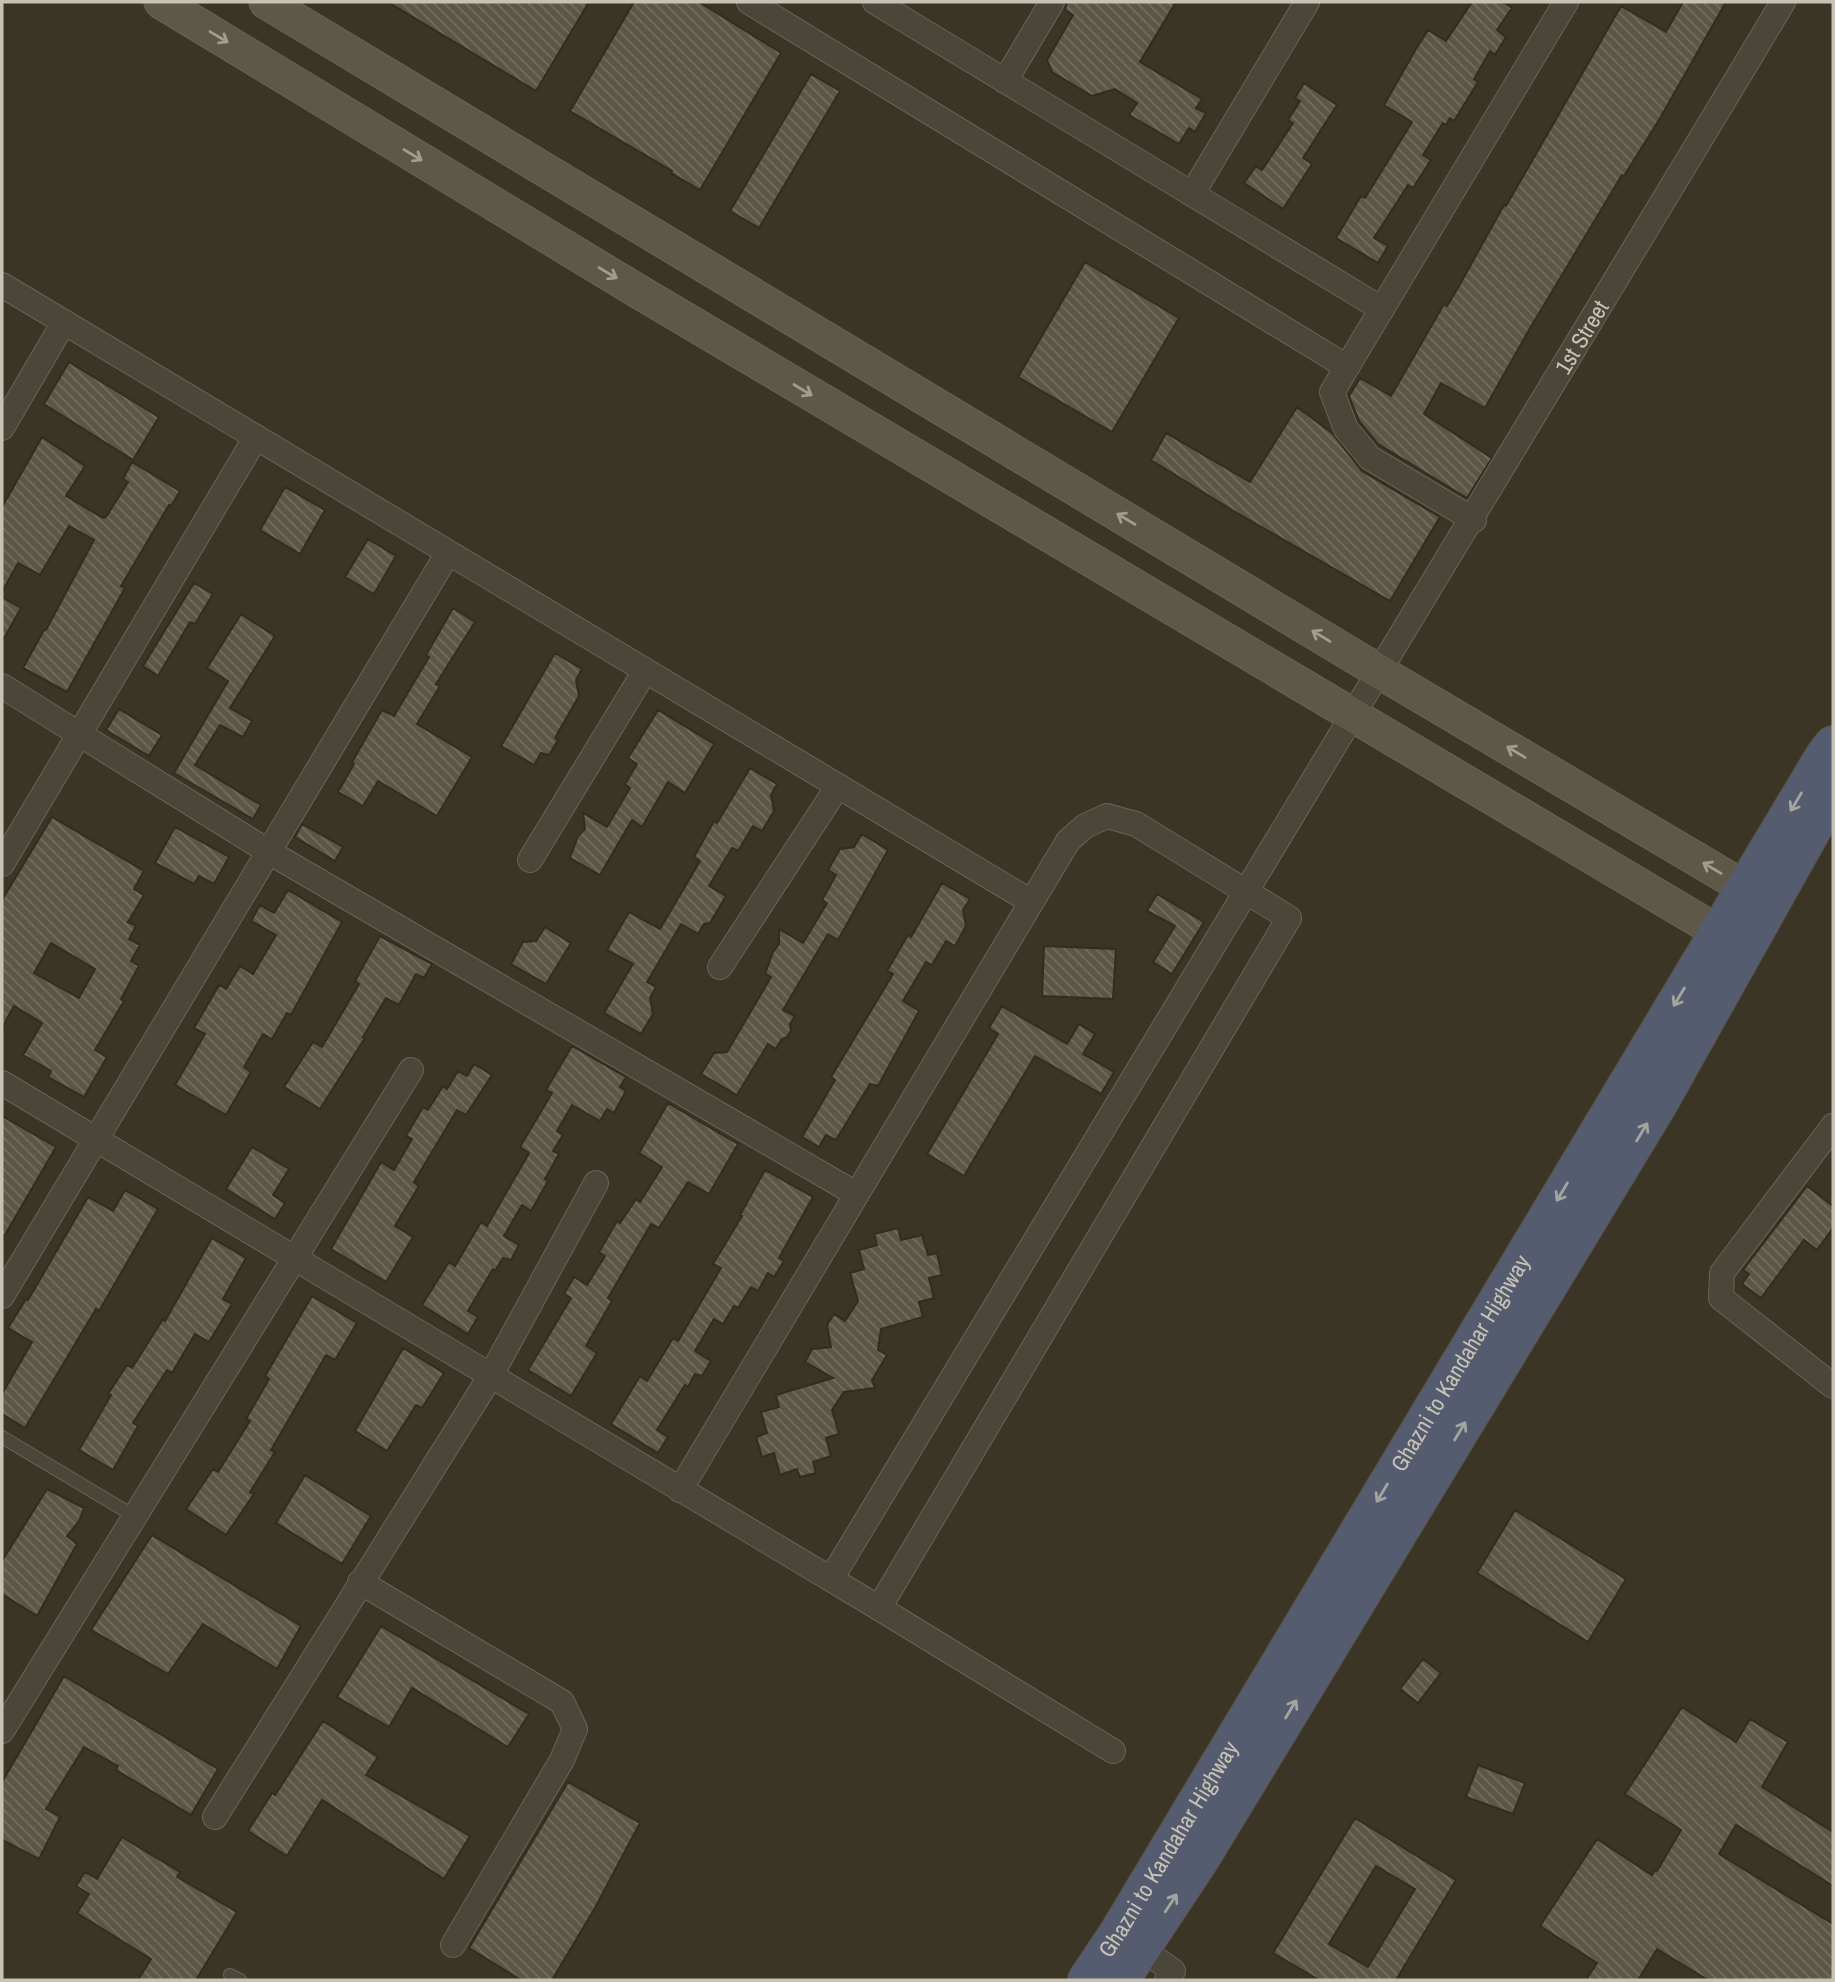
<svg xmlns="http://www.w3.org/2000/svg" width="1835" height="1982" font-family="'Archivo Narrow',sans-serif">
<style>
.building{fill:url(#building-back-hatch);stroke:#322d1f;stroke-width:2;fill-rule:evenodd}
.lines{fill:none;stroke-linecap:round;stroke-linejoin:round}
.lane-casing{stroke:#696456;stroke-width:14}
.street-casing{stroke:#696456;stroke-width:26}
.secondary-casing{stroke:#696456;stroke-width:35}
.highway-casing{stroke:#565143;stroke-width:40}
.lane{stroke:#4b4738;stroke-width:12}
.street{stroke:#4b4738;stroke-width:24}
.secondary{stroke:#5e5947;stroke-width:33}
.highway{stroke:#565c70;stroke-width:38}
.oneway{stroke:#a29e8e}
.oneway2{stroke:#a4a4a0}
.labels{text-anchor:middle;stroke-width:5;stroke-linejoin:round;paint-order:stroke}
.street-label{font-size:23px;fill:#c6c3b4;stroke:#302b1d}
</style>
<defs>
<pattern id="building-back-hatch" width="6" height="6" patternUnits="userSpaceOnUse" patternTransform="scale(1.75)"><rect width="6" height="6" fill="#5c5744"/><path d="M-1 5l2 2M0 0l6 6M5-1l2 2" fill="none" stroke="#726e5d"/></pattern>
</defs>
<rect width="100%" height="100%" fill="#3b3525"/>
<path class="building" d="M388 2H589L536 91Z
M634 2H699L781 53 700 190 671 173 672 171 570 111Z
M1067 2H1176L1140 62 1202 99 1196 108 1206 113 1195 132 1189 128 1179 144 1129 115 1137 103 1115 89 1092 96 1052 72 1047 60 1073 15 1065 10Z
M1472 2H1503L1512 8 1497 30 1506 37 1495 55 1490 51 1474 79 1478 82 1454 121 1450 118 1446 125 1443 123 1423 155 1431 160 1413 188 1408 185 1374 238 1388 246 1378 263 1336 238 1361 196 1365 198 1412 122 1384 105 1416 49 1428 30 1446 41Z
M1683 2H1726L1659 120 1624 176 1622 175 1529 330 1485 408 1441 383 1424 414 1492 458 1467 498 1378 444 1359 421 1349 396 1360 378 1391 396 1444 304 1447 306 1459 286 1504 205 1506 206 1621 6 1666 32Z
M811 74 840 91 759 228 730 211Z
M1304 83 1337 105 1303 158 1312 164 1283 209 1244 183 1256 166 1262 170 1293 123 1288 120 1300 101 1295 98Z
M1085 262 1179 318 1112 432 1018 377Z
M69 362 159 417 133 460 44 404Z
M1297 407 1332 433 1362 471 1440 517 1390 601 1232 510 1151 460 1166 433 1250 482Z
M42 437 85 466 66 496 103 518 106 517 128 482 123 479 132 462 180 491 171 506 169 505 121 586 125 588 67 692 23 668 44 630H46L94 540 69 526 40 575 18 563 2 592V507Z
M285 487 325 510 300 554 260 530Z
M368 539 396 556 374 594 345 577Z
M194 583 213 594 195 624 190 622 158 676 143 666Z
M2 597 21 608 2 642Z
M453 608 475 622 436 684 440 686 417 724 472 757 437 816 378 781 363 806 338 792 354 764 352 762 382 710 394 716 429 657 426 655Z
M241 614 275 636 230 708 252 721 243 737 220 725 195 765 261 805 253 819 174 773 228 681 207 668Z
M555 653 582 669 576 680 579 696 555 738 558 740 549 755 541 753 534 765 501 746Z
M119 709 162 735 149 756 106 730Z
M658 710 714 744 685 793 668 782 642 827 632 820 600 875 570 858 578 836 585 829 583 813 607 827 630 788 625 784 637 764 628 758Z
M750 768 777 784 771 795 774 811 762 831 753 826 738 851 732 848 709 886 726 896 710 923 704 924 698 934 681 924 647 982 656 987 650 998 653 1014 641 1034 604 1013 633 964 607 950 629 912 660 929 700 861 694 857 714 821 717 823Z
M52 817 144 871 134 889 144 895 128 922 136 926 129 939 140 945 131 961 139 966 121 999 124 1001 95 1050 107 1057 84 1097 48 1077 51 1071 23 1055 42 1023 14 1006 2 1028V900ZM51 943 95 969 79 998 34 973Z
M302 824 343 847 335 861 295 837Z
M175 827 229 857 214 884 199 876 194 884 155 863Z
M862 834 888 850 838 940 828 934 783 1010 795 1016 790 1024 791 1030 788 1036 781 1040 776 1049 768 1044 737 1095 701 1074 714 1053 727 1052 771 977 765 974 773 952 779 944V929L803 943 827 903 822 900 836 875 828 870 840 849 854 847Z
M942 883 970 899 963 910 966 926 955 946 946 941 932 965 926 962 903 1001 919 1011 878 1086 870 1084 836 1140 826 1135 819 1147 802 1137 835 1080 831 1077 893 974 887 971 908 935 911 937Z
M288 890 342 922 291 1015 287 1013 272 1039 263 1034 244 1067 251 1072 226 1115 175 1085 205 1034 194 1028 219 985 226 989 240 966 253 974 276 935 251 921 260 905 274 913Z
M1157 894 1204 922 1172 974 1153 962 1175 926 1147 911Z
M545 927 571 943 546 984 511 964 523 942 536 941Z
M380 936 432 964 424 978 416 974 399 1005 386 998 363 1037 365 1038 320 1109 284 1087 313 1042 322 1047 359 984 355 981Z
M1044 946 1116 949 1113 999 1042 996Z
M1002 1006 1067 1044 1079 1024 1095 1034 1083 1054 1114 1072 1101 1094 1035 1056 964 1176 927 1154 998 1034 989 1028Z
M572 1046 626 1077 620 1087 626 1091 614 1113 607 1109 600 1121 572 1105 557 1131 563 1135 553 1151 559 1154 545 1179 548 1181 531 1211 522 1205 504 1236 519 1245 511 1260 503 1258 495 1271 493 1269 468 1311 478 1317 468 1334 422 1305 449 1262 455 1266 481 1222 487 1226 529 1153 520 1147 552 1093 546 1090Z
M474 1064 492 1075 466 1115 457 1110 414 1182 419 1186 395 1226 413 1237 386 1282 331 1249 381 1162 394 1170 412 1139 406 1136 423 1107 428 1110 443 1086 447 1089 458 1071 467 1076Z
M668 1103 738 1144 709 1194 688 1182 659 1228 651 1224 608 1298 612 1301 586 1346 597 1353 571 1396 528 1370 571 1298 564 1294 574 1277 587 1285 605 1256 599 1252 617 1221 620 1223 636 1199 640 1202 662 1167 639 1153Z
M2 1116 56 1147 2 1240Z
M252 1147 289 1169 273 1195 285 1203 275 1219 226 1189Z
M765 1170 813 1197 779 1258 784 1261 774 1277 768 1273 758 1291 751 1287 738 1308 734 1306 723 1324 714 1319 695 1351 711 1361 702 1376 695 1374 688 1387 685 1385 657 1430 668 1437 658 1453 611 1424 640 1376 647 1381 673 1338 678 1341 721 1268 713 1264 742 1216 740 1215Z
M1807 1186 1833 1206V1228L1817 1250 1804 1240 1761 1298 1742 1284 1749 1274 1743 1270Z
M125 1190 158 1209 99 1311 96 1309 25 1428 2 1414V1394L32 1342 8 1328 26 1299 28 1300 88 1197 113 1211Z
M898 1228 901 1240 922 1235 928 1255 937 1253 942 1275 929 1278 934 1298 919 1302 923 1317 881 1329 878 1350 887 1355 872 1380 875 1388 844 1392 832 1410 839 1434 826 1438 831 1456 813 1462 816 1473 800 1477 797 1469 780 1475 774 1453 762 1457 756 1437 767 1433 761 1412 779 1407 776 1395 833 1378 805 1362 812 1349 831 1347 827 1325 834 1314 845 1321 858 1301 850 1273 864 1269 859 1250 877 1245 874 1234Z
M212 1238 246 1258 223 1299 232 1304 209 1342 195 1334 172 1373 167 1370 133 1423 138 1426 113 1470 79 1450 111 1395 108 1394 127 1365 132 1368 163 1319 165 1321Z
M312 1296 357 1323 335 1360 326 1355 271 1450 275 1452 250 1492 254 1494 226 1535 186 1509 213 1469 218 1472 250 1421 246 1419 269 1379 265 1376Z
M403 1348 444 1373 422 1408 416 1405 387 1451 355 1431Z
M305 1475 371 1516 342 1564 276 1523Z
M47 1489 84 1508 79 1521 67 1536 77 1544 37 1616 2 1594V1561Z
M1515 1510 1626 1579 1588 1642 1477 1573Z
M152 1535 301 1626 277 1669 203 1624 168 1674 91 1630Z
M381 1626 529 1714 508 1747 412 1688 389 1727 337 1697Z
M1423 1659 1441 1673 1418 1703 1400 1689Z
M64 1676 218 1769 191 1815 116 1770 118 1766 84 1747 46 1809 60 1817 39 1859 2 1840V1782Z
M1682 1707 1736 1742 1750 1719 1788 1742 1762 1787 1833 1832V1886L1736 1825 1719 1854 1833 1924V1980H1708L1657 1949 1638 1980H1586L1597 1963 1540 1926 1597 1839 1652 1875 1655 1870 1657 1871 1681 1830 1625 1794Z
M323 1721 378 1757 366 1775 470 1836 444 1879 322 1800 287 1856 248 1831 272 1793 275 1795Z
M1478 1765 1525 1783 1513 1814 1466 1797Z
M568 1782 640 1823 595 1908 552 1980H521L469 1948Z
M1355 1818 1456 1880 1396 1980H1319L1273 1953ZM1376 1866 1415 1889 1368 1967 1329 1944Z
M122 1837 180 1872 177 1877 237 1912 196 1980H138L151 1959 77 1913 89 1894 76 1886 85 1872 97 1879Z"/>
<g class="lines">
<g class="lane-casing">
<path id="lane" d="M2 1437 134 1516
M230 1975 240 1980"/>
</g>
<g class="street-casing">
<g id="street">
<path d="M749 2 1347 367"/>
<path d="M875 2 1382 309"/>
<path d="M1005 81 1052 2"/>
<path d="M1192 194 1307 2"/>
<path d="M2 285 1030 901"/>
<path d="M2 428 64 322"/>
<path d="M1474 520 1370 458 1346 429 1332 392 1566 2"/>
<path d="M2 686 269 852 856 1194"/>
<path d="M530 860 645 671"/>
<path d="M2 864 256 437"/>
<path d="M720 967 838 786"/>
<path d="M2 1083 879 1608 1113 1751"/>
<path d="M1833 1126 1722 1273 1721 1298 1833 1386"/>
<path d="M2 1296 448 553"/>
<path d="M680 1490 1068 841 1085 826 1107 816 1136 824 1289 918 879 1608"/>
<path id="s1" d="M831 1579C1148 1053 1468 529 1783 2"/>
<path d="M360 1582 562 1702 575 1729 562 1760 453 1945"/>
<path d="M2 1731 411 1070"/>
<path d="M215 1817 490 1377 596 1183"/>
<path d="M1131 1941 1173 1971 1167 1980"/>
</g>
</g>
<g class="secondary-casing">
<path id="secondary" d="M161 2 636 290 1742 946
M266 2 1380 672 1769 902"/>
</g>
<g class="highway-casing">
<g id="highway">
<path id="s2" d="M1087 1980 1119 1932 1824 757 1833 745"/>
<path d="M1120 1980 1202 1856 1657 1106 1833 792"/>
</g>
</g>
<use href="#lane" class="lane"/>
<use href="#street" class="street"/>
<use href="#secondary" class="secondary"/>
<use href="#highway" class="highway"/>
</g>
<defs><path id="oneway-shaft" d="M-6 0H5M1.5-3L5.5 0L1.5 3" fill="none" stroke-width="1.6" stroke-linecap="round" stroke-linejoin="round" transform="scale(1.75)"/></defs>
<g class="oneway">
<use href="#oneway-shaft" transform="translate(219 37) rotate(31)"/>
<use href="#oneway-shaft" transform="translate(413 155) rotate(31)"/>
<use href="#oneway-shaft" transform="translate(608 273) rotate(31)"/>
<use href="#oneway-shaft" transform="translate(803 390) rotate(31)"/>
<use href="#oneway-shaft" transform="translate(1126 519) rotate(-149)"/>
<use href="#oneway-shaft" transform="translate(1321 636) rotate(-149)"/>
<use href="#oneway-shaft" transform="translate(1516 752) rotate(-149)"/>
<use href="#oneway-shaft" transform="translate(1712 868) rotate(-149)"/>
</g>
<g class="oneway2">
<use href="#oneway-shaft" transform="translate(1796 802) rotate(121)"/>
<use href="#oneway-shaft" transform="translate(1679 997) rotate(121)"/>
<use href="#oneway-shaft" transform="translate(1642 1132) rotate(-59)"/>
<use href="#oneway-shaft" transform="translate(1562 1192) rotate(121)"/>
<use href="#oneway-shaft" transform="translate(1460 1431) rotate(-59)"/>
<use href="#oneway-shaft" transform="translate(1382 1493) rotate(121)"/>
<use href="#oneway-shaft" transform="translate(1291 1709) rotate(-59)"/>
<use href="#oneway-shaft" transform="translate(1171 1903) rotate(-57)"/>
</g>
<g class="labels">
<g class="street-label">
<text dy="8" stroke="none"><textPath href="#s1" startOffset="1451">1st Street</textPath></text>
<text dy="8" stroke="none"><textPath href="#s2" startOffset="721">Ghazni to Kandahar Highway</textPath></text>
<text dy="8" stroke="none"><textPath href="#s2" startOffset="154">Ghazni to Kandahar Highway</textPath></text>
</g>
</g>
<rect width="1835" height="1982" fill="none" stroke="#c6c3b4" stroke-width="7"/>
</svg>
